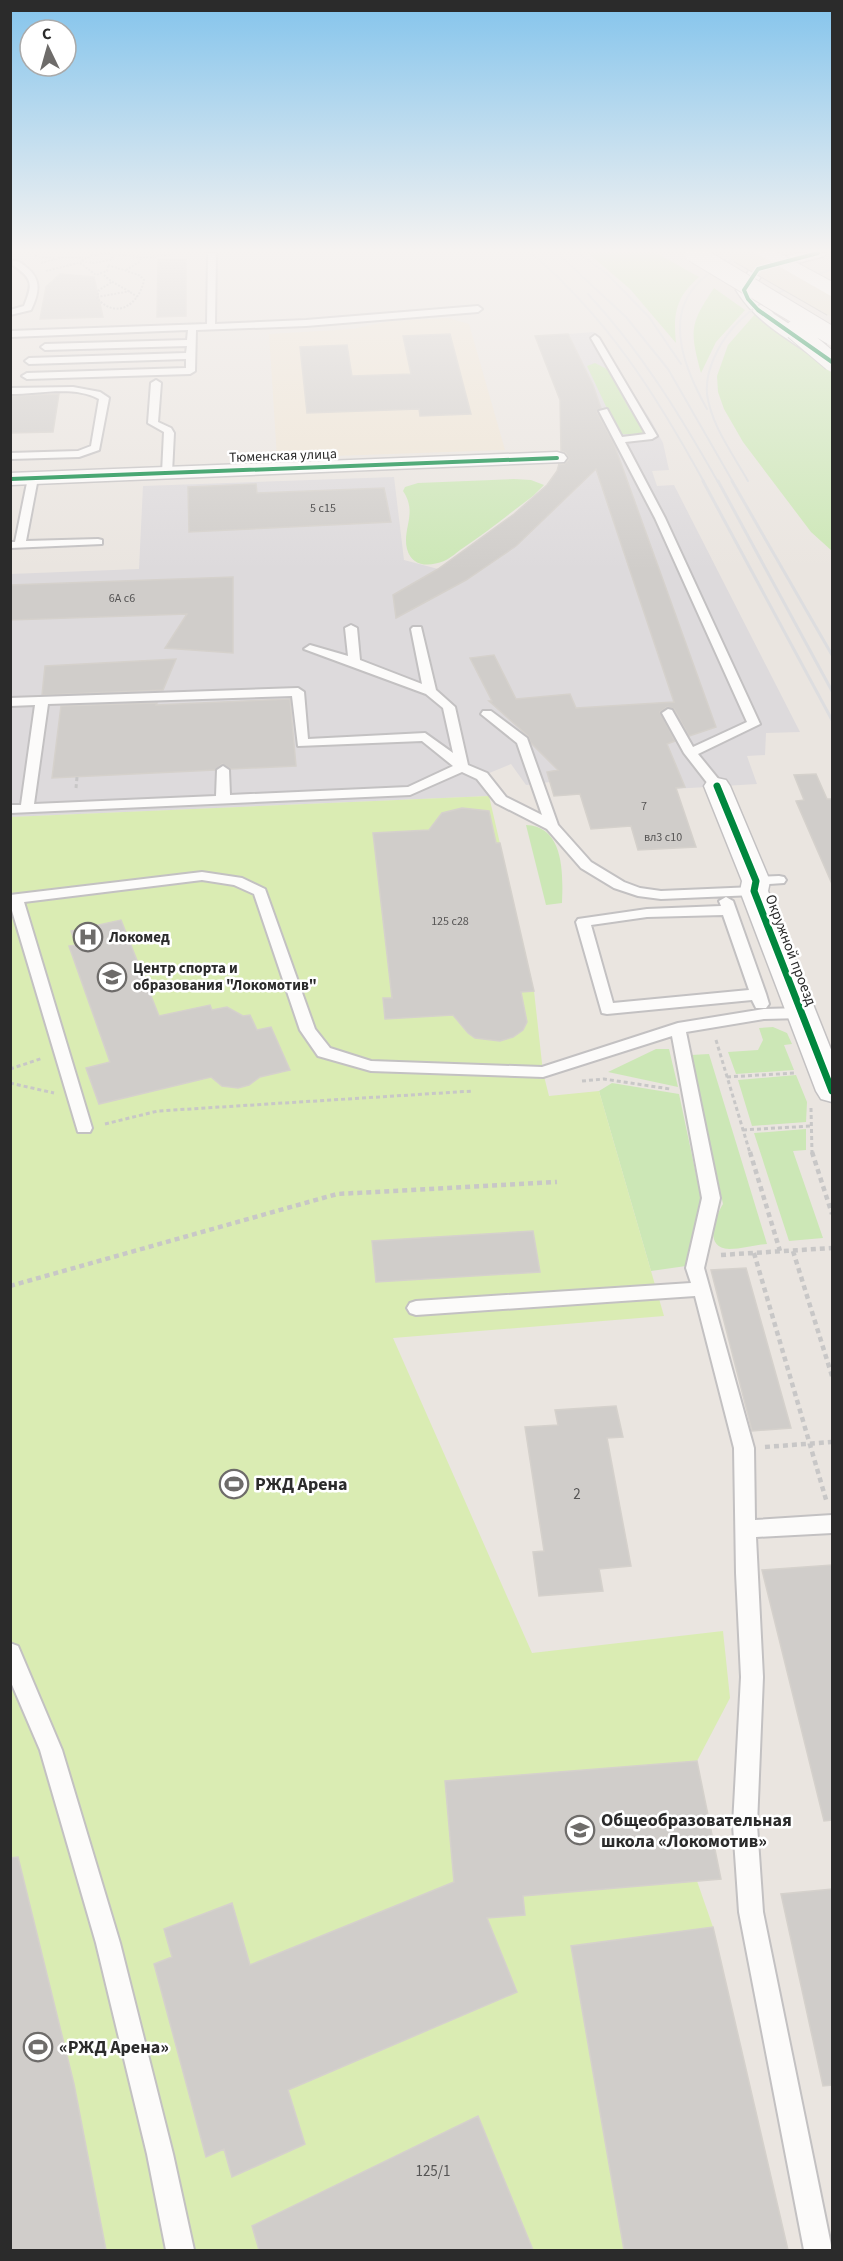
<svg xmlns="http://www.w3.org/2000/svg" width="843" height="2261" font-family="'Source Sans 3',sans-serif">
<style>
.industrial{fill:#dddadc}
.education{fill:#eee4d4}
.green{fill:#cce7b6}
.pitch{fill:#daecb3}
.building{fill:#d0cdca;stroke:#d5d1cc;stroke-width:1.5}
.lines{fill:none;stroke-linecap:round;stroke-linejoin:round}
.lane-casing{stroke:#c3c1c2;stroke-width:4}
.street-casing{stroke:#c3c1c2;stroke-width:3}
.path-far2{stroke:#c8c7c7;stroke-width:2;stroke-dasharray:2 1.5;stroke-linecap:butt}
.path-far1{stroke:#c8c7c7;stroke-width:3;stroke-dasharray:4 3;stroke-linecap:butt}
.path{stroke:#c8c7c7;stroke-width:4.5;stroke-dasharray:5 4;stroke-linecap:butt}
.lane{fill:#fcfbfa;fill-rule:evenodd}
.street{fill:#fcfbfa;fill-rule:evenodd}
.rail-far1{stroke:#dddddf;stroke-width:2}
.rail{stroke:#dddddf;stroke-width:3}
.street-bridge-casing{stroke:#c3c1c2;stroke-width:20;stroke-linecap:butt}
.primary-bridge-casing{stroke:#c5c3c1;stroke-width:20;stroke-linecap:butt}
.street-bridge{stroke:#fcfbfa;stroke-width:18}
.primary-bridge{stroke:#e8e2d2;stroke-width:18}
.cycleway-far1-casing{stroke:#fff;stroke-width:6}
.cycleway-casing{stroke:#fff;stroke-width:10}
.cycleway-far1{stroke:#00873e;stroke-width:4}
.cycleway{stroke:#00873e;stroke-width:7}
.labels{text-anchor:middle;stroke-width:5;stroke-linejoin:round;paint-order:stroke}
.number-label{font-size:12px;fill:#555454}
.far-street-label{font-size:14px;fill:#2b2b2b;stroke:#fff}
.poi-label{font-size:15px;font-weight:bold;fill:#2b2b2b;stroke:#fff;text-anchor:start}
.street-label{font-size:15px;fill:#2b2b2b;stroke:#fff}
.near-number-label{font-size:15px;fill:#555454}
.near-poi-label{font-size:18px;font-weight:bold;fill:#2b2b2b;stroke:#fff;text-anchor:start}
</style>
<rect width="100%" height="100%" fill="#eae5e0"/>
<path class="industrial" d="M594 332 652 422 663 443 669 470 652 471 657 486 674 485 800 732 766 733 765 755 747 756 757 784 554 796 550 782 526 785 511 764 482 776 489 796 11 817 10 574 139 569 143 486 394 477 404 560 438 569 408 587 433 598 466 580 524 538 577 488 586 474 593 457 658 655 689 654 593 385 568 334Z"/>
<path class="education" d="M448 318 469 324 505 450 277 458 269 334 353 329 390 321Z"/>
<path class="green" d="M588 253H656L699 277C676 297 673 313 676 343L630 289Z
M714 288 745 310 716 342 701 373C690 331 689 325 714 288Z
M756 313 832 373V551L811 532 743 442 724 409 718 392 717 376 728 345Z
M595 363 609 370 629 409 642 426 644 435 619 434 587 366Z
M514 479 531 480 544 485 533 496C510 513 487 532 463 548 457 552 451 558 444 561 429 567 412 567 407 549 402 528 418 513 403 491L405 487 418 483Z
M526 825C565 826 563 876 562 903L546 905Z
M773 1027 787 1033 792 1044 784 1045 794 1070 736 1074 728 1052 758 1050 763 1040 759 1028Z
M656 1049H669L678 1087 608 1072Z
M709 1054 767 1244C755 1245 742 1249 729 1249 703 1248 715 1217 723 1204L691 1055Z
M796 1075 807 1102 806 1122 752 1126 738 1080Z
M612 1083 679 1094 701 1198 686 1266 651 1271 599 1091Z
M806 1129V1150L793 1151 823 1238 789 1241 754 1133Z"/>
<path class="pitch" d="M489 796 534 991 543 1072 549 1096 599 1091 664 1316 393 1338 532 1653 723 1631 730 1698 697 1761 721 1879 697 1881 713 1927 788 2250H11L10 817Z"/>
<path class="building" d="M186 259V316L157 317 158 260Z
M60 274 94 277 103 317 40 319 46 287Z
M450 334 471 414 420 416 419 409 307 413 300 347 347 345 352 376 411 374 403 336Z
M568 334 593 385 601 408 597 412 614 444 716 727 689 736 674 709 667 707 660 712 675 741 667 744 685 787 676 788 696 847 638 850 631 826 591 829 580 794 554 796 547 772 558 770 531 743 528 736 489 701H492L470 658 494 655 516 699 570 694 576 708 674 702 596 469 516 546 466 580 396 618 393 595 438 569 514 514 547 485 557 471 559 464H564L569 459 566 453 561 451 560 400 535 336Z
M59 394 53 432 10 433V396Z
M256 484 257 493 384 488 391 522 189 532 188 487Z
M233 577V653L165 648 187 614 10 620V585Z
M176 659 163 690 42 695 45 666Z
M290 699 296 766 231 769 222 764 215 770 52 778 61 706 157 703 156 705Z
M816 774 827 799H832V884L796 801 804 800 794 775Z
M462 808 489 811 496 843H500L534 991 521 992 527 1022 523 1030 513 1037 500 1041 475 1038 468 1033 453 1015 385 1019 383 998H392L373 833 429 830 442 813Z
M121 920 159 1016 210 1005 212 1010 227 1007 243 1016 250 1015 257 1030 271 1027 290 1070 260 1077 249 1085 238 1088 222 1086 211 1077 99 1104 86 1068 110 1062 69 946 76 945 71 931Z
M533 1231 540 1272 376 1282 372 1241Z
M746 1268 791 1428 752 1431 711 1270Z
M616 1406 623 1437 607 1438 631 1566 599 1569 603 1591 539 1596 533 1552 544 1551 525 1427 558 1425 555 1410Z
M832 1565V1820L824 1821 762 1570Z
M697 1761 721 1879 523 1896 525 1915 487 1918 517 1992 288 2090 305 2144 232 2177 224 2149 206 2157 154 1964 172 1957 164 1929 232 1903 250 1965 454 1882 445 1781Z
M18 1857 74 2084 106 2250H10V1858Z
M832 1889V2085L823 2086 781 1894Z
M713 1927 788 2250H624L571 1946Z
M478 2116 533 2250H259L252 2226Z"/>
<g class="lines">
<g class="lane-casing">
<path id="lane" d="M208 253H216L215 324 306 320 478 306 482 309 478 312 306 326 196 330 195 371 190 374 27 379 22 376 27 373 186 368V359L29 364 25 361 29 358 186 353 187 346 45 350 41 347 45 344 187 340 188 330 10 337V331L207 324Z
M13 261C19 261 21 263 26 267 42 279 39 293 31 310L10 315V310L24 306C33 284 33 279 13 265Z
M595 335 599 338 657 436 652 439 625 442 665 518 760 724 698 754 724 786 722 789H712L684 753 662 713 668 709 672 710 693 747 747 722 655 518 599 411 607 409 622 437 646 434 591 338Z
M156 380 161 383 158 422 171 428 174 433 172 473 167 476 162 473 164 432 148 423 151 383Z
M73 387 100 392 109 398 99 450 79 457 10 459V453L78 451 91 446 99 399C75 385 38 394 10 394V388Z
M33 475 38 478 26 541 98 539 102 540V544L10 548V542H15L28 478Z
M351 625 357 628 360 660 422 684 411 629 413 627H421L436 690 455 707 468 765 487 773 506 797 542 815 517 743 481 714 483 711H491L527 738 558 825 591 862 624 882 640 888 661 891 754 887 761 891 754 895 661 899 638 896 614 888 581 868 547 829 496 803 477 779 462 772 410 795 10 813V805H21L35 705 10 706V698L298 688 304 692 308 739 425 733 453 753 443 708 426 694 304 649 310 645 348 656 345 628ZM292 696 298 746 422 741 453 766 408 787 230 795 229 770 223 766 217 770 216 796 34 804 48 704Z
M202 872 242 878 265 889 315 1029 330 1048 371 1061 542 1067 678 1023 764 1009 801 1008 809 1013 801 1018 764 1019 686 1032 720 1198 704 1268 754 1448 755 1520 832 1515V1533L756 1537 763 1677 757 1825 763 1912 832 2250H804L739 1912 733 1825 741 1677 736 1573 734 1448 695 1296 416 1315 410 1313 407 1308 410 1303 416 1301 691 1283 686 1268 702 1198 672 1036 543 1077 371 1071 318 1056 300 1030 254 894 234 885 202 880 24 902 92 1128 90 1132H78L10 904V895Z
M779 876 784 877 786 880 784 883 756 885 749 881 756 877Z
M726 897 733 901 766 994 769 1004 766 1008H756L752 1000 607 1014 602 1013 576 922 578 919 647 909 721 906 719 901ZM723 915 749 990 613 1003 591 925 647 917Z
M10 1643 18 1646 62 1750 120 1943 173 2154 194 2250H166L147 2154 96 1943 40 1750 10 1680Z"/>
</g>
<g class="street-casing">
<path id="street" d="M799 253H826L824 256 764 272 752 290 774 314 828 350 831 354 828 358H816C786 338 755 321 736 290L752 266Z
M557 452 564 454 567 458 564 462 10 485V473Z
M717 778 726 780 730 786 770 881 768 891 832 1052V1102L821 1099 816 1091 740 891 742 881 704 786 708 780Z"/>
</g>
<path class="path-far2" d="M35 256 54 258
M113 256 110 260 93 263 81 261C98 248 123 257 143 257 154 257 166 255 177 253
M41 263 64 257 83 258
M80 263 96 275 107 271 108 265
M108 265 139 275 144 280C139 305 116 320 97 298L99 290 112 282
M126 270 139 262 145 253
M46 271 82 262
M104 275C111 283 126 288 137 297
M97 297 131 291"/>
<path class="path-far1" d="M76 788 77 777
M716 1040 750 1153
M10 1069 43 1058
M727 1077 795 1073
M582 1081 604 1079 670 1089
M10 1083 54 1093
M811 1108 812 1153
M105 1124 158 1111 473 1091
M743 1130 811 1126"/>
<path class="path" d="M750 1152 780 1251
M812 1152 832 1214
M793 1251 832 1376
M754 1253 827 1503
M721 1255 832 1248
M10 1286 337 1194 557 1182
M765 1447 832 1442"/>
<use href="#lane" class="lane"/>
<use href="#street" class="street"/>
<path class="rail-far1" d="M531 253C608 318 656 395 704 482
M557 253 626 317 668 369 733 482
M578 253 606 273 649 317 681 364
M588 294C641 351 680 415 718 482
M707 409C687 373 663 320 697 284 710 270 728 262 744 253
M748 481C733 454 711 425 707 394 706 381 709 369 714 358 735 308 785 288 832 269"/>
<path class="rail" d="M703 481 832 720
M718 481 832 691
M732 481 832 655"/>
<g class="street-bridge-casing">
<path id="street-bridge" d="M694 253 832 336
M760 253 832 292
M794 330 832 362"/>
</g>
<g class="primary-bridge-casing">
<path id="primary-bridge" d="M738 253 832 307"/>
</g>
<use href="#street-bridge" class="street-bridge"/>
<use href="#primary-bridge" class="primary-bridge"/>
<g class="cycleway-far1-casing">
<path id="cycleway-far1" d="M818 253 758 269 744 290 748 299 758 310 832 362
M10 479 557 458"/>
</g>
<g class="cycleway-casing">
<path id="cycleway" d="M717 786 756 881 754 891 832 1091"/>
</g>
<use href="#cycleway-far1" class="cycleway-far1"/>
<use href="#cycleway" class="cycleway"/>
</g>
<linearGradient id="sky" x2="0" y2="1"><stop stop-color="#84c4ec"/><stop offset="0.44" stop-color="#f6f3f1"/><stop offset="1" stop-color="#f6f3f1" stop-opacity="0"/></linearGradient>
<rect width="843" height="570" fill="url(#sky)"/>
<defs>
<g id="hospital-ring" transform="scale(1.5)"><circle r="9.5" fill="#fff" stroke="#6e6c6a" stroke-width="1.5"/><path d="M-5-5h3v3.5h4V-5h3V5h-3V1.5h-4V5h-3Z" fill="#6e6c6a"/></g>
<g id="school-ring" transform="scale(1.5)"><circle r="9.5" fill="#fff" stroke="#6e6c6a" stroke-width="1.5"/><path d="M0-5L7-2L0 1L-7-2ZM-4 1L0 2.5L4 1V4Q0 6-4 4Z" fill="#6e6c6a"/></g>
<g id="stadium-ring" transform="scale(1.5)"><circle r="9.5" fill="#fff" stroke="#6e6c6a" stroke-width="1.5"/><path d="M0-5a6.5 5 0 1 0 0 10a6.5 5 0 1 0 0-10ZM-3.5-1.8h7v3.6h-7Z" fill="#6e6c6a"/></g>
</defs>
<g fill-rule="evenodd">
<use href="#hospital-ring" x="88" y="937"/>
<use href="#school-ring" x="112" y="977"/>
<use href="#stadium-ring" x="234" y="1484"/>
<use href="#school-ring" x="580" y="1830"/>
<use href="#stadium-ring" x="38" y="2047"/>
</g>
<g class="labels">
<g class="number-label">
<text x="323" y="512">5 с15</text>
<text x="122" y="602">6А с6</text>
<text x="644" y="810">7</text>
<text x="663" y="841">вл3 с10</text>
<text x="450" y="925">125 с28</text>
</g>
<g class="far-street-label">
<text transform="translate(283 455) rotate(-2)" y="5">Тюменская улица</text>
</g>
<g class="poi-label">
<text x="109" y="942">Локомед</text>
<text x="133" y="973">Центр спорта и<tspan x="133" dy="17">образования "Локомотив"</tspan></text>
</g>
<g class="street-label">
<text transform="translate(791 950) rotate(69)" y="5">Окружной проезд</text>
</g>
<g class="near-number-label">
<text x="577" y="1499">2</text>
<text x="433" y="2176">125/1</text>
</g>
<g class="near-poi-label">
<text x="255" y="1490">РЖД Арена</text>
<text x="601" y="1826">Общеобразовательная<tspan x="601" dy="21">школа «Локомотив»</tspan></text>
<text x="59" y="2053">«РЖД Арена»</text>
</g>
</g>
<rect width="843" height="2261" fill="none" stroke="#2b2b2b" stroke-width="24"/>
<g transform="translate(48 48) rotate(355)"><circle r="28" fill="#ffffff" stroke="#aaaaaa" stroke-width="1.5"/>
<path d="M0-4.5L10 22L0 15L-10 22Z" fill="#6e6c6a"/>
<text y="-9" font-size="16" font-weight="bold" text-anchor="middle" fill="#2b2b2b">С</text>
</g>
</svg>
